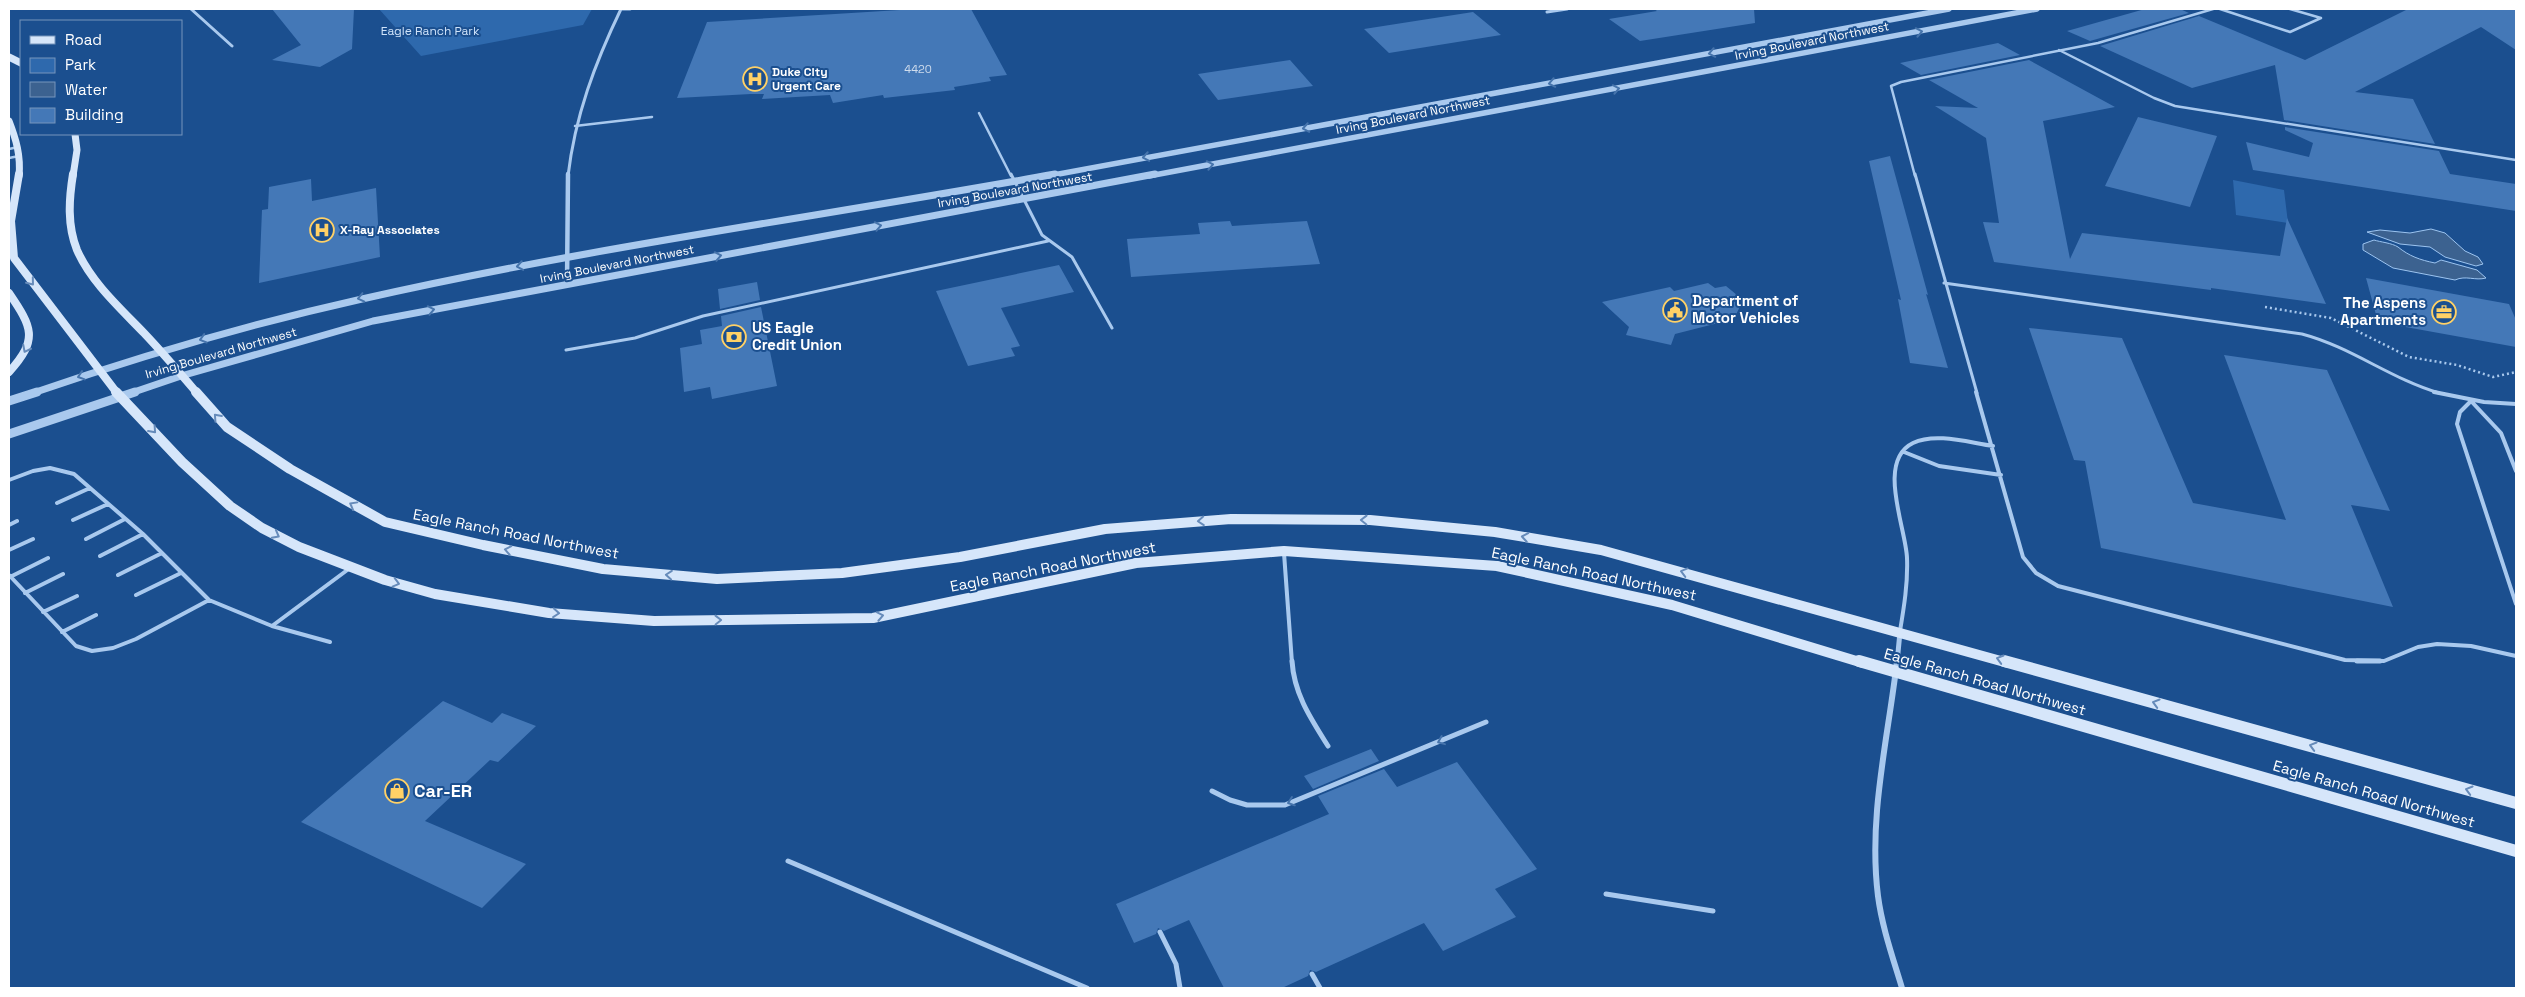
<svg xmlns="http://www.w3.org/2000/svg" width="2525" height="997" font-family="'Space Grotesk',sans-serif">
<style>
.green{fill:#2e69ad}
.water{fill:#3c6290;stroke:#9cc4f0}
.building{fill:#4478b7}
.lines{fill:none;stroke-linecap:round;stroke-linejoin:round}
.path{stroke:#a9c9ee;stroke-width:2.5;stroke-dasharray:2 3;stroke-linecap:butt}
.service-far3{stroke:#a9c9ee;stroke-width:2.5}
.service-far2{stroke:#a9c9ee;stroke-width:3}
.service-far1{stroke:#a9c9ee;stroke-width:4}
.service{stroke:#a9c9ee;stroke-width:5}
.minor-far3{stroke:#a9c9ee;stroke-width:3}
.minor-far2{stroke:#a9c9ee;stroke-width:4.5}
.minor-far1{stroke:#a9c9ee;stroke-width:5}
.minor{stroke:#a9c9ee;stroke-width:6}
.tertiary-far2{stroke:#a9c9ee;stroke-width:5.5}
.tertiary-far1{stroke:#a9c9ee;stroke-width:7}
.tertiary{stroke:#a9c9ee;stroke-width:9}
.secondary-far3{stroke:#d6e6fa;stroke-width:7}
.secondary-far2{stroke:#d6e6fa;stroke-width:8}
.secondary-far1{stroke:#d6e6fa;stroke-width:10}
.secondary{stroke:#d6e6fa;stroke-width:12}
.oneway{stroke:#4674ac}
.oneway2{stroke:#668bba}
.labels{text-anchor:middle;stroke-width:4;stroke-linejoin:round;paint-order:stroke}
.far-number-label{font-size:11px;fill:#d0dded}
.far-park-label{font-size:12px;fill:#cfe3fa;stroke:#1b4f8f}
.far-street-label{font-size:12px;fill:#fff;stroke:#1b4f8f}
.far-poi-label{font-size:12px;font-weight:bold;fill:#fff;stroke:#1b4f8f;text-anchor:start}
.poi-label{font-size:15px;font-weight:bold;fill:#fff;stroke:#1b4f8f;text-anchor:start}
.street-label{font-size:15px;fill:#fff;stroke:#1b4f8f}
.near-poi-label{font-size:18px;font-weight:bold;fill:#fff;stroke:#1b4f8f;text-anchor:start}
</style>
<rect width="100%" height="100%" fill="#1b4f8f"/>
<path class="green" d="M379 9H592L583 25 421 56Z
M2233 180 2284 190 2288 223 2236 215Z"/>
<path class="water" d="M2431 229 2445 233 2465 251 2478 257 2483 264 2476 266 2445 257 2430 247 2400 244 2367 232 2380 230 2410 233Z
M2374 240C2380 242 2392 243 2398 247 2409 256 2420 260 2435 263L2441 260 2477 270 2486 278C2475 281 2466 275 2455 280L2393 268 2363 250V244Z"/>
<path class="building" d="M272 9H354L352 49 320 67 272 60 301 45Z
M916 9H971L1007 75 989 77 991 81 954 87 955 90 884 98 883 95 833 103 830 95 762 99 764 94H751L677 98 707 22Z
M1654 9H1754L1755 23 1640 41 1609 19 1657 11Z
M2145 9H2180L2189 13 2090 41 2067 31Z
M2408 9H2516V50L2481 27 2355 92 2413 99 2435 144 2284 120 2275 65 2192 88 2100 46 2199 16 2305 60Z
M1473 12 1501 35 1389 53 1364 29Z
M1998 43 2020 55 1921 75 1900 63Z
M1290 60 1313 86 1218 100 1198 74Z
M2029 60 2115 107 2043 121 2070 259 2082 233 2280 256 2287 218 2326 304 2211 288V290L1994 262 1983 222 1999 223 1986 138 1935 106 1978 108 1929 80Z
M2138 117 2217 136 2190 207 2105 186Z
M2285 127 2439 151 2450 174 2516 184V211L2253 170 2246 142 2309 157 2313 143 2285 130Z
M1890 156 1928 295 1926 294 1948 368 1910 363 1898 299 1901 300 1869 161Z
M311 179 312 201 376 188 380 257 259 283 262 210 268 209 269 187Z
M1230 221 1232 226 1307 221 1320 264 1131 277 1127 239 1200 234 1198 223Z
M1059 265 1074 292 1001 308 1020 346 1011 348 1015 356 968 366 936 291Z
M2366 278 2509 304 2516 320V347L2378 322Z
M757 282 760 300 720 309 718 289Z
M1708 283 1715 288 1726 286 1743 300 1734 319 1675 334 1671 345 1626 335 1629 327 1602 302 1670 287 1674 291Z
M761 307 777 386 712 399 710 387 684 392 680 348 702 344 700 330 722 326 721 316Z
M2029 328 2122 338 2193 503 2286 520 2224 355 2327 370 2390 511 2351 505 2393 607 2101 548 2085 461 2074 460Z
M443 701 492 723 502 713 536 726 498 762 490 760 425 821 526 864 482 908 301 822Z
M1371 749 1379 761 1313 789 1304 776Z
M1457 762 1537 869 1495 889 1516 917 1443 951 1424 923 1316 972 1310 970 1308 976 1282 988H1224L1189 920 1164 931 1158 928 1156 934 1134 943 1116 904 1329 814 1318 796 1384 769 1397 787Z"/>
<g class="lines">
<path class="path" d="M2265 307 2331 318 2409 357 2457 365 2493 377 2516 372"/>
<path class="service-far3" d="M2220 9 2290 32 2321 18 2290 9
M2059 50 2154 98 2175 106 2516 160
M979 113 1011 176
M575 126 652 117
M9 149 18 147
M9 158 19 156
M1915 176 1891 86 1901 82 2098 43 2213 9"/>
<path class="service-far2" d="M1011 174 1042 235 1072 257 1112 328
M1915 174 1977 393
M1944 283 2302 334C2351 347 2391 379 2439 393
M566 350 635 338 703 316 1048 241"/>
<path class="service-far1" d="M1976 392 2023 557 2036 573 2058 586 2345 660 2384 661 2418 647 2437 644 2471 646 2516 656
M2434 392 2484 402 2516 404
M1904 452 1939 466 2001 475
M2516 471 2501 433 2471 401 2460 412 2457 424 2516 604
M9 480 33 471 50 468 74 474 143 534 209 600 272 626 350 568
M57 503 90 488
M73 520 108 504
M9 525 17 521
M86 539 125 519
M9 550 33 539
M1284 553 1292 663
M100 556 143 534
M9 575 76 646 92 651 113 648 136 639 209 600
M118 575 160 554
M10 577 48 558
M25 593 63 574
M136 595 181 573
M43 612 77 596
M272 626 330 642
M1900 631C1904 607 1908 583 1907 558 1906 528 1876 461 1913 443 1936 432 1970 443 1993 446
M62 632 96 615"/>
<path class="service" d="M1292 661C1294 694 1311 719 1328 746
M2357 661H2380
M1212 791 1230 800 1247 805H1285L1486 722
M788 861 1087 988
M1606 894 1713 911
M1160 932 1176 964 1180 988
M1312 974 1320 988"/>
<path class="minor-far3" d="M191 9 232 46
M620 9H630
M1547 12 1567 9
M568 176C575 116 595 63 621 9"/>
<path class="minor-far2" d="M567 285 568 174"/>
<path class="minor-far1" d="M1897 663 1900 632"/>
<path class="minor" d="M1897 661C1888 739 1868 817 1878 896 1882 927 1893 958 1902 988"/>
<path class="tertiary-far2" d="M1048 176 1949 9
M1149 176 2037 9"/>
<path class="tertiary-far1" d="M33 393C141 356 250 324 362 299 591 247 824 216 1055 174
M131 393 181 376 373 321 1155 174"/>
<path class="tertiary" d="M9 401 37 392
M9 434 135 392"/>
<path class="secondary-far3" d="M9 57 21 63
M9 121C16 139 21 156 19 176
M73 176 77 150 75 134"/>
<path class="secondary-far2" d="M19 174 11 221 14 258 117 393
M73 174C69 199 67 225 77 250 91 282 120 308 144 333 162 352 180 373 197 393
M9 293C32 327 39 339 9 372"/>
<path class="secondary-far1" d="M116 392 182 462 230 506 262 528 299 547 385 580 435 594 549 613 654 621 873 618 1136 563 1284 551 1497 566 1672 605 1863 663
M196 392 227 427 290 469 385 522 483 545 603 569 717 579 842 573 960 557 1105 529 1231 519 1370 520 1495 532 1601 550 2008 663"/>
<path class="secondary" d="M1859 661 2516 851
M2004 661 2516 803"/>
</g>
<defs><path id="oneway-chevron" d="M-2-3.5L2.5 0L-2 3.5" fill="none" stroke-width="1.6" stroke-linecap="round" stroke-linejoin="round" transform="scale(1.25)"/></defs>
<g class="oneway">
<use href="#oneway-chevron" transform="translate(1919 32) rotate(-11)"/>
<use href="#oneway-chevron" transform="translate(1712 53) rotate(169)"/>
<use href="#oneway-chevron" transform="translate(1552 83) rotate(169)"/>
<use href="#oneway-chevron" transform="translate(1616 89) rotate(-11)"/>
<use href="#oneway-chevron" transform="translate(1306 128) rotate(170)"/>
<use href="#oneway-chevron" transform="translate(1146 157) rotate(170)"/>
<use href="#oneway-chevron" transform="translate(1210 165) rotate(-11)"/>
<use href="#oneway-chevron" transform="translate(878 226) rotate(-11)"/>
<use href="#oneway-chevron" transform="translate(718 256) rotate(-11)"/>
<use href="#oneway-chevron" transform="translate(520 266) rotate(170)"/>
<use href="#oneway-chevron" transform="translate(361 298) rotate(167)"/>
<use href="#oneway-chevron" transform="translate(431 310) rotate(-11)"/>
<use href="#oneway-chevron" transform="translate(203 339) rotate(164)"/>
<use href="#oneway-chevron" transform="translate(81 376) rotate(162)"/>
<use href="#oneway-chevron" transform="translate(1441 741) rotate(158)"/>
<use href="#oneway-chevron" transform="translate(1291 802) rotate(161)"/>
</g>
<g class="oneway2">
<use href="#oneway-chevron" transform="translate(31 282) rotate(51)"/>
<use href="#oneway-chevron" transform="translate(26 349) rotate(117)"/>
<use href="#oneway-chevron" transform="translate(217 417) rotate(-132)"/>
<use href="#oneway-chevron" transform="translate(153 430) rotate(48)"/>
<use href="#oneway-chevron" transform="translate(353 505) rotate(-151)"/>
<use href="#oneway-chevron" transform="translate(1364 520) rotate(-179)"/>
<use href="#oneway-chevron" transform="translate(1201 521) rotate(176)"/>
<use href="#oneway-chevron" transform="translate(276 535) rotate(28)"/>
<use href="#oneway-chevron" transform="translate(1525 537) rotate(-170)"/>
<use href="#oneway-chevron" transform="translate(508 550) rotate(-169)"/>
<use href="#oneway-chevron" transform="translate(1684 572) rotate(-165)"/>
<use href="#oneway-chevron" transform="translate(669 575) rotate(-175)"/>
<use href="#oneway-chevron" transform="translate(396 583) rotate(15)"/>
<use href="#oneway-chevron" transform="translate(556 613) rotate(5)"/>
<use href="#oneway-chevron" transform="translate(880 616) rotate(-11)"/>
<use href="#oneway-chevron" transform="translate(718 620) rotate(-1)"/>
<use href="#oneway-chevron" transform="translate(2000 659) rotate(-164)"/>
<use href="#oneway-chevron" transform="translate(2156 703) rotate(-164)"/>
<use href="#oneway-chevron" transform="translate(2313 746) rotate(-164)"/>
<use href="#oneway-chevron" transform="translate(2469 790) rotate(-164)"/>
</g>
<defs>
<g id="hospital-ring" transform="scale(1.25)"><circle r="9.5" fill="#1b4f8f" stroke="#ffd166" stroke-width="1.5"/><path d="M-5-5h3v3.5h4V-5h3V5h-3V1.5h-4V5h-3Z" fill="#ffd166"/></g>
<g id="civic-ring" transform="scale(1.25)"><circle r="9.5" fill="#1b4f8f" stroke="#ffd166" stroke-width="1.5"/><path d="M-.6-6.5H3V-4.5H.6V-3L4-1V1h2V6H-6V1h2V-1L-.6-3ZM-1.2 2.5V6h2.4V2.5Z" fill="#ffd166"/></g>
<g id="office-ring" transform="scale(1.25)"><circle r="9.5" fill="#1b4f8f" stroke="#ffd166" stroke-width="1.5"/><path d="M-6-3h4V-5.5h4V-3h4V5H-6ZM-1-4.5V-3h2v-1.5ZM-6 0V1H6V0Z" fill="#ffd166"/></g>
<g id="bank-ring" transform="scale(1.25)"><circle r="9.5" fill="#1b4f8f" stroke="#ffd166" stroke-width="1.5"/><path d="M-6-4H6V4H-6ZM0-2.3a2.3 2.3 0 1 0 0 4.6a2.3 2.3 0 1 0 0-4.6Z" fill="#ffd166"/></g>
<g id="shop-ring" transform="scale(1.25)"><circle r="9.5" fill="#1b4f8f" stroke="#ffd166" stroke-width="1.5"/><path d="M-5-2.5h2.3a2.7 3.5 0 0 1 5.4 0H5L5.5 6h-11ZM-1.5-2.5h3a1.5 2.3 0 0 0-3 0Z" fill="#ffd166"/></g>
</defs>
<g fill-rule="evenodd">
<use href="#hospital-ring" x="755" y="79"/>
<use href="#hospital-ring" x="322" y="230"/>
<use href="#civic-ring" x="1675" y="310"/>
<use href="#office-ring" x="2444" y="312"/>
<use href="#bank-ring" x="734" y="337"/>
<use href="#shop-ring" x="397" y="791"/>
</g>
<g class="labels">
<g class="far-number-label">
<text x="918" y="73">4420</text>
</g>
<g class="far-park-label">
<text x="430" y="35">Eagle Ranch Park</text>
</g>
<g class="far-street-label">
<text transform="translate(1812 41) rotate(-11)" y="4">Irving Boulevard Northwest</text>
<text transform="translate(1413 115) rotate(-11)" y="4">Irving Boulevard Northwest</text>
<text transform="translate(1015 190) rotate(-10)" y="4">Irving Boulevard Northwest</text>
<text transform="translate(617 264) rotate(-11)" y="4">Irving Boulevard Northwest</text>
<text transform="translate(221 353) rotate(-16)" y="4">Irving Boulevard Northwest</text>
</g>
<g class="far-poi-label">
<text x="772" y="76">Duke City<tspan x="772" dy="14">Urgent Care</tspan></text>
<text x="340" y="234">X-Ray Associates</text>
</g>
<g class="poi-label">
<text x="1692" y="306">Department of<tspan x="1692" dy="17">Motor Vehicles</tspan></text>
<text x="2426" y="308" text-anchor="end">The Aspens<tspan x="2426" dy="17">Apartments</tspan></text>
<text x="752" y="333">US Eagle<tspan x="752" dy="17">Credit Union</tspan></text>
</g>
<g class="street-label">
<text transform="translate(516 534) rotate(11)" y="5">Eagle Ranch Road Northwest</text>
<text transform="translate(1053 567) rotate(-11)" y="5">Eagle Ranch Road Northwest</text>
<text transform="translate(1594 574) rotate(12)" y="5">Eagle Ranch Road Northwest</text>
<text transform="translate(1985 682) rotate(16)" y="5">Eagle Ranch Road Northwest</text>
<text transform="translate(2374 794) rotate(16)" y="5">Eagle Ranch Road Northwest</text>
</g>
<g class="near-poi-label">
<text x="414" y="797">Car-ER</text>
</g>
</g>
<rect width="2525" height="997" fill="none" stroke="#ffffff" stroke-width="20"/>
<rect x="20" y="20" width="162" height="115" fill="#1b4f8f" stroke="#7695bc"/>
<rect x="30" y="36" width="25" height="8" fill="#d6e6fa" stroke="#7695bc"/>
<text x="65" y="45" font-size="15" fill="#ffffff">Road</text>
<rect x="30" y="58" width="25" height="15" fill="#2e69ad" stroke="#7695bc"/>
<text x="65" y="70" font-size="15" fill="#ffffff">Park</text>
<rect x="30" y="82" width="25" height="15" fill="#3c6290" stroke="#7695bc"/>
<text x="65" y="95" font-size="15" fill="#ffffff">Water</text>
<rect x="30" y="108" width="25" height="15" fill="#4478b7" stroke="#7695bc"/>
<text x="65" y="120" font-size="15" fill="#ffffff">Building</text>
</svg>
